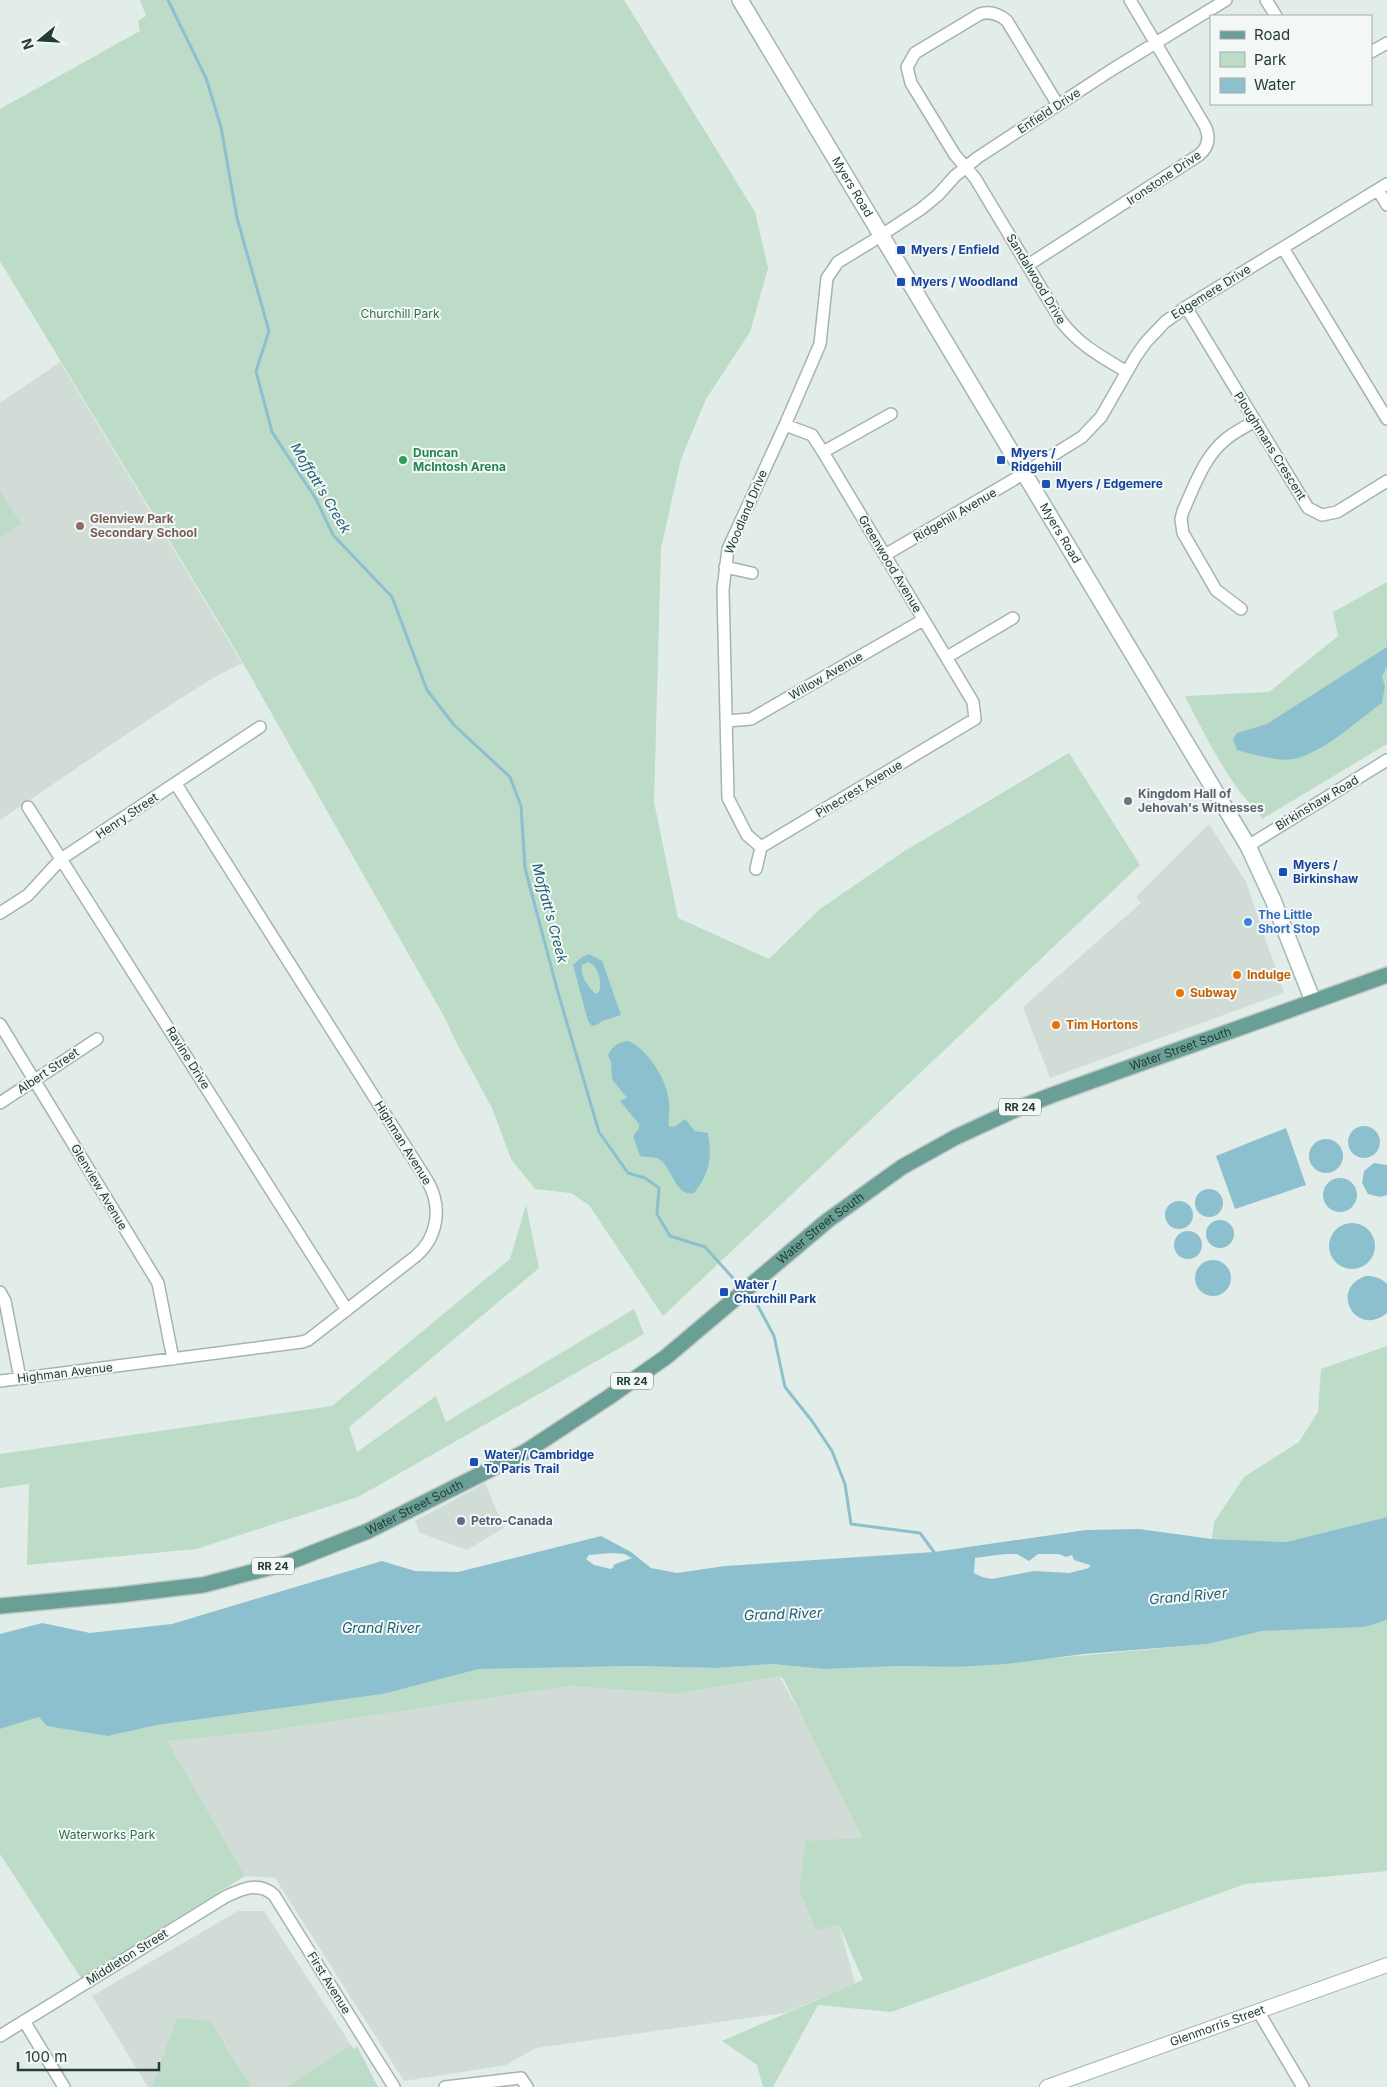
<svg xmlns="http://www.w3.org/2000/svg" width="1387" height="2087" font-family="Inter,sans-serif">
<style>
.built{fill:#d1dcd7}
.green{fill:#bcdcc7}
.water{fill:#8dc0ce;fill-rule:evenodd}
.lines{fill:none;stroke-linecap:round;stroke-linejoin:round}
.stream{stroke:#8dc0ce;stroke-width:3}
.minor-casing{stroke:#a5b4af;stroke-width:14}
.tertiary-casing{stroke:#a5b4af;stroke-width:16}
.secondary-casing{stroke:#a1b7b1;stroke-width:18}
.primary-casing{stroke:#c1c8c7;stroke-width:18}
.minor{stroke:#fff;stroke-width:11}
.tertiary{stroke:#fff;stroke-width:14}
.secondary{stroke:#fff;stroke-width:15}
.primary{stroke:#699f95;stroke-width:15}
.transit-dot{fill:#1a4fb4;stroke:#f3f8f6;stroke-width:2}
.leisure-dot{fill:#2e9e5b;stroke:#f3f8f6;stroke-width:2}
.education-dot{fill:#8d6e63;stroke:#f3f8f6;stroke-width:2}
.worship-dot{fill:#6b7280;stroke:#f3f8f6;stroke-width:2}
.shop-dot{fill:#3f7fe0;stroke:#f3f8f6;stroke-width:2}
.food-dot{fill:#e8710a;stroke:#f3f8f6;stroke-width:2}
.service-dot{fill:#5c6f8a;stroke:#f3f8f6;stroke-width:2}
.labels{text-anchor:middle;stroke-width:4;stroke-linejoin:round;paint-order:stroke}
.shield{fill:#f3f8f6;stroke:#617470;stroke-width:1}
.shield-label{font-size:11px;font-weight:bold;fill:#233c37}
.street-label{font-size:12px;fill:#233c37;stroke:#f3f8f6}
.transit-label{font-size:12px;font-weight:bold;fill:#164399;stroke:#f3f8f6;text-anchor:start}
.park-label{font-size:12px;fill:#2f714d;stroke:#f3f8f6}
.leisure-label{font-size:12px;font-weight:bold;fill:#27864d;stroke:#f3f8f6;text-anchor:start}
.education-label{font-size:12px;font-weight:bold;fill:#785e54;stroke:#f3f8f6;text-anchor:start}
.worship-label{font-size:12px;font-weight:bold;fill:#5b616d;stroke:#f3f8f6;text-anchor:start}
.shop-label{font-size:12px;font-weight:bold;fill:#366cbe;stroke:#f3f8f6;text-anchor:start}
.food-label{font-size:12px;font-weight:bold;fill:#c56008;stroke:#f3f8f6;text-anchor:start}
.service-label{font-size:12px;font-weight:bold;fill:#4e5e75;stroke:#f3f8f6;text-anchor:start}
.water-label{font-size:14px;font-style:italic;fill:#206176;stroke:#f3f8f6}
</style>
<rect width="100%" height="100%" fill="#e2ece8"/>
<path class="built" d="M60 362 242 663 211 679 161 711 0 820V403Z
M1209 824 1246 882 1284 993 1050 1078 1023 1007 1141 903 1136 897Z
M485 1483 504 1528 467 1550 420 1533 415 1521Z
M779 1676 805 1722 862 1839 839 1924 855 1984 784 2013 536 2048 506 2065 404 2081 275 1878 245 1876 166 1741 268 1731 569 1686 678 1694Z
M238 1911H264L351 2045 285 2087H252L224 2042 158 2087H148L92 1996Z"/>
<path class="green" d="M140 0H624L755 212 768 268 750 332 706 399 681 459 661 548 654 802 678 918 769 959 820 909 903 852 1069 753 1140 865 663 1316 589 1205 571 1193 535 1189 511 1159 492 1108 454 1038 446 1020 235 649 0 261V109L140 31 138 21 146 16Z
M0 491 21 524 0 538Z
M1387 582V744L1262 819C1255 805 1249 804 1240 792 1219 763 1201 728 1185 696L1269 692 1338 636 1333 612Z
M526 1205 539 1268 349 1427 357 1452 436 1396 446 1422 634 1309 644 1334 358 1497 196 1549 27 1565 29 1484 0 1488V1454L332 1406 510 1259Z
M1387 1346V1517L1286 1542 1212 1539 1214 1522 1244 1477 1299 1442 1318 1412 1321 1369Z
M1387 1620V1871L1245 1884 891 2012 818 2005 773 2087H763L757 2065 722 2041 863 1980 839 1925 816 1930 799 1889 806 1841 862 1838 783 1678 779 1676 678 1694 569 1686 268 1731 167 1741 245 1876 81 1978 0 1854V1729L39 1717 108 1736 157 1725 383 1694 479 1669 634 1666 717 1668 772 1664 824 1669 899 1666 954 1667 1208 1644 1262 1631 1365 1627Z
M177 2018 210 2021 252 2087H152Z
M351 2045 354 2049 357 2046 378 2087H285Z"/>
<path class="water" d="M1387 647V666L1382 677 1385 686 1382 703C1358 720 1323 753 1294 759 1279 762 1252 754 1237 750L1233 739 1237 733 1267 724Z
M589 954 602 961 621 1015 602 1021 597 1025 592 1026 588 1021 573 965 582 957ZM588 962C599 966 602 982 599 992L596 994C588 987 580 976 582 965Z
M628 1041C648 1049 667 1080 669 1102 670 1110 668 1117 669 1126L674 1127 685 1119 695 1131 708 1133C712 1158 710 1173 694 1193 676 1198 672 1167 659 1159 653 1156 646 1158 640 1156L633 1136 639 1129V1124L620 1101 627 1098 612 1079 611 1062 608 1056C612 1046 617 1043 628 1041Z
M1348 1142a16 16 0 1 1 32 0a16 16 0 1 1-32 0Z
M1286 1128 1306 1185 1235 1209 1216 1156Z
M1309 1156a17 17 0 1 1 34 0a17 17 0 1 1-34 0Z
M1374 1163 1387 1165V1195L1380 1197 1368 1194 1362 1183 1364 1171Z
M1323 1195a17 17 0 1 1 34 0a17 17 0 1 1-34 0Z
M1195 1203a14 14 0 1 1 28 0a14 14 0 1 1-28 0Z
M1165 1215a14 14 0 1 1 28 0a14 14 0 1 1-28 0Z
M1206 1234a14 14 0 1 1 28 0a14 14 0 1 1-28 0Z
M1329 1246a23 23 0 1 1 46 0a23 23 0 1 1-46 0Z
M1174 1245a14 14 0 1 1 28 0a14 14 0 1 1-28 0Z
M1195 1278a18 18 0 1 1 36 0a18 18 0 1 1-36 0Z
M1366 1276C1375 1276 1381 1278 1387 1284V1313C1356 1339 1328 1288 1366 1276Z
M1387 1517V1620L1365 1627 1262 1631 1208 1644 1084 1654 1006 1664 954 1667 899 1666 824 1669 772 1664 717 1668 634 1666 479 1669 383 1694 157 1725 108 1736 47 1726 39 1717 0 1729V1634L42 1623 90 1633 172 1624 382 1561 415 1571 458 1572 601 1536 631 1552 651 1568 677 1573 725 1566 934 1552 1086 1530 1139 1529 1212 1539 1286 1542ZM611 1553 624 1554 632 1558 613 1565 614 1567 611 1569 594 1565 586 1559 589 1555ZM1005 1554H1017L1029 1561 1038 1554H1059L1066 1557 1072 1555 1074 1560 1090 1565 1089 1568 1069 1573 1034 1571 992 1579 982 1577 974 1573 975 1558Z"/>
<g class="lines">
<path class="stream" d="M168 0 206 78 221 127 237 218 269 331 256 371 272 432 316 499 333 535 392 597 427 690 454 725 510 777 521 806 525 868 557 989 599 1132 628 1173 645 1178 659 1188 657 1214 670 1236 705 1247 742 1288
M748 1294 758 1306 774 1336 785 1387 812 1421 832 1451 845 1484 851 1524 920 1533 934 1552"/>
<g class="minor-casing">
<path id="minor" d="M1266 0 1276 16
M1371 52 1387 43
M1058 105 1007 21C999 14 990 11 980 14L915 53 907 67 911 83 955 155 975 178 1061 321C1079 345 1102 357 1127 372
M1378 190 1387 205
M1283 248 1387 419
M1028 265 1199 155C1209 147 1210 137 1205 126L1130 0
M1186 307 1308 508 1322 515 1337 512 1387 481
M823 452 891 414
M885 555 1013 480 1082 437 1101 417 1136 356 1146 342 1165 322 1186 307 1387 184
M725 567 752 573
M1241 609 1216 590 1183 533 1181 519 1183 511C1194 487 1204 457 1225 440 1234 432 1245 427 1255 421
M947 657 1013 618
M727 721 751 719 923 620
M28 807 347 1310
M1248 846 1387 760
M761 847 747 835 728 798 723 589 728 549 785 425 820 344 827 278 838 262 871 242 921 209 938 195 955 176 977 158 1113 69 1226 0
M756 869 761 847 975 719 973 702 823 452 812 435 785 425
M0 913 28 895 61 859 260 727
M0 1024 158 1283 173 1359
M0 1103 97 1039
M0 1292 5 1301 20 1378
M0 1381 302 1342 308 1340 416 1256C438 1237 442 1207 428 1182L176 784
M1258 2011 1303 2087
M24 2021 64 2087
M0 2036 225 1897C242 1889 258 1881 274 1895L394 2087
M445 2087 521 2078 527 2087"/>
</g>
<g class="tertiary-casing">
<g id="tertiary">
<path id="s1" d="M1047 2087 1387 1965"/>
</g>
</g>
<g class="secondary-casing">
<g id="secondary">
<path id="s2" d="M740 0 1248 846 1273 900 1313 1001"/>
</g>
</g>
<g class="primary-casing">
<g id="primary">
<path id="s3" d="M0 1606 118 1595 203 1585 287 1563 368 1531 525 1452 609 1397 666 1357 827 1221 902 1167 956 1137 1021 1107 1055 1094 1387 975"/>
</g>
</g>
<use href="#minor" class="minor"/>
<use href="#tertiary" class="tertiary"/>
<use href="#secondary" class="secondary"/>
<use href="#primary" class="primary"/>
</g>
<g class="transit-dot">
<rect x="896" y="245" width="10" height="10" rx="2.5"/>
<rect x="896" y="277" width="10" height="10" rx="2.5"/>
<rect x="996" y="455" width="10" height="10" rx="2.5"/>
<rect x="1041" y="479" width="10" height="10" rx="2.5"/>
<rect x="1278" y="867" width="10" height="10" rx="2.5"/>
<rect x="719" y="1287" width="10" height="10" rx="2.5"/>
<rect x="469" y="1457" width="10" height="10" rx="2.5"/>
</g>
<circle class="leisure-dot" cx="403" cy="460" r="5"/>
<circle class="education-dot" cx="80" cy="526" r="5"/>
<circle class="worship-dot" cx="1128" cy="801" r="5"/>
<circle class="shop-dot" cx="1248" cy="922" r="5"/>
<g class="food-dot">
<circle cx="1237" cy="975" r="5"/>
<circle cx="1180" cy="993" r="5"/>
<circle cx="1056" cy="1025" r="5"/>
</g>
<circle class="service-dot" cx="461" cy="1521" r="5"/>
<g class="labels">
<g class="shield">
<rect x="999" y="1098.5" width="42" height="17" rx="4"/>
<rect x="611" y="1372.5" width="42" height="17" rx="4"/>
<rect x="252" y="1557.5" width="42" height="17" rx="4"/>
</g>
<g class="shield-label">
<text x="1020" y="1111">RR 24</text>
<text x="632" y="1385">RR 24</text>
<text x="273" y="1570">RR 24</text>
</g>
<g class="street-label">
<text transform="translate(1049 111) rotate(-33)" y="4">Enfield Drive</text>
<text transform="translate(1164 178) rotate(-34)" y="4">Ironstone Drive</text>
<text dy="4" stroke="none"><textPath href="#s2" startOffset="218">Myers Road</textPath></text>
<text transform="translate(1036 279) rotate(59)" y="4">Sandalwood Drive</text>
<text transform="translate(1211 292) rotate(-32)" y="4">Edgemere Drive</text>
<text transform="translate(1270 446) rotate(58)" y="4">Ploughmans Crescent</text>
<text transform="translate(746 512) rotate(-67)" y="4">Woodland Drive</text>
<text transform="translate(955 515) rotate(-30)" y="4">Ridgehill Avenue</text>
<text dy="4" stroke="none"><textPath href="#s2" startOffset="622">Myers Road</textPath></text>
<text transform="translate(890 564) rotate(59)" y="4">Greenwood Avenue</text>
<text transform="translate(826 676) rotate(-30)" y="4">Willow Avenue</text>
<text transform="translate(859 789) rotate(-31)" y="4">Pinecrest Avenue</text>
<text transform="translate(1317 803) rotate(-31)" y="4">Birkinshaw Road</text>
<text transform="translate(127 816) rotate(-34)" y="4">Henry Street</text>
<text dy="4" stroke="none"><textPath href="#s3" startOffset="1330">Water Street South</textPath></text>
<text transform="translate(188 1058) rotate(58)" y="4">Ravine Drive</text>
<text transform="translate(48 1071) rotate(-34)" y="4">Albert Street</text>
<text transform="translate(403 1143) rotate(58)" y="4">Highman Avenue</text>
<text transform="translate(99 1187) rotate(59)" y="4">Glenview Avenue</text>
<text dy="4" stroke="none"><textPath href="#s3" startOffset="925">Water Street South</textPath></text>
<text transform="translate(65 1373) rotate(-7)" y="4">Highman Avenue</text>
<text dy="4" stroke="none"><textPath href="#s3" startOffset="430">Water Street South</textPath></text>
<text transform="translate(127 1957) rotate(-32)" y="4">Middleton Street</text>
<text transform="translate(329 1983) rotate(58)" y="4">First Avenue</text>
<text dy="4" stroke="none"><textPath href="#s1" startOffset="181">Glenmorris Street</textPath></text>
</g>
<g class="transit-label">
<text x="911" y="254">Myers / Enfield</text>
<text x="911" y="286">Myers / Woodland</text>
<text x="1011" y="457">Myers /<tspan x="1011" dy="14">Ridgehill</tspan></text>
<text x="1056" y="488">Myers / Edgemere</text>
<text x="1293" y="869">Myers /<tspan x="1293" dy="14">Birkinshaw</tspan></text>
<text x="734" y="1289">Water /<tspan x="734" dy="14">Churchill Park</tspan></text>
<text x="484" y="1459">Water / Cambridge<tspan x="484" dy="14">To Paris Trail</tspan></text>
</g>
<g class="park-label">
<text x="400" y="318">Churchill Park</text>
<text x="107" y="1839">Waterworks Park</text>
</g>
<g class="leisure-label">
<text x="413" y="457">Duncan<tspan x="413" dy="14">McIntosh Arena</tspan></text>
</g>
<g class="education-label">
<text x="90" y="523">Glenview Park<tspan x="90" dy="14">Secondary School</tspan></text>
</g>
<g class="worship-label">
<text x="1138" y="798">Kingdom Hall of<tspan x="1138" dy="14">Jehovah's Witnesses</tspan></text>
</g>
<g class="shop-label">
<text x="1258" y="919">The Little<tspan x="1258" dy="14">Short Stop</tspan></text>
</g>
<g class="food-label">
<text x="1247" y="979">Indulge</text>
<text x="1190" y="997">Subway</text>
<text x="1066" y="1029">Tim Hortons</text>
</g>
<g class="service-label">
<text x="471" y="1525">Petro-Canada</text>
</g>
<g class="water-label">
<text transform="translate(321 488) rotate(59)" y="5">Moffatt's Creek</text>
<text transform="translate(550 913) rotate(75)" y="5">Moffatt's Creek</text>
<text transform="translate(1188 1596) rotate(-5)" y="5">Grand River</text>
<text transform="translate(783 1614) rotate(-2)" y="5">Grand River</text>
<text x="381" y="1633">Grand River</text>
</g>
</g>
<rect x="1210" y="15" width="162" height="90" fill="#f3f8f6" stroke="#a0adaa"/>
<rect x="1220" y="31" width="25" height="8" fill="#699f95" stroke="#a0adaa"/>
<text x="1254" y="40" font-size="15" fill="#233c37">Road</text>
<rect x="1220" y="52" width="25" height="15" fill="#bcdcc7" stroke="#a0adaa"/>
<text x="1254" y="65" font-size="15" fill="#233c37">Park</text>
<rect x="1220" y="78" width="25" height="15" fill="#8dc0ce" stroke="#a0adaa"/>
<text x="1254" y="90" font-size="15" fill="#233c37">Water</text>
<g transform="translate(40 40) rotate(252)" stroke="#f3f8f6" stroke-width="4" paint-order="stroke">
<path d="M0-4L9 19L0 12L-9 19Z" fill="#233c37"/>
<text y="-8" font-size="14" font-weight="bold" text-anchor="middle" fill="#233c37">N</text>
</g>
<path d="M18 2062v8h141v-8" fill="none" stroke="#233c37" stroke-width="2.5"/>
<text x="25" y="2062" font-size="15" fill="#233c37" stroke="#f3f8f6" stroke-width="4" paint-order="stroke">100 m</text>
</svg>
